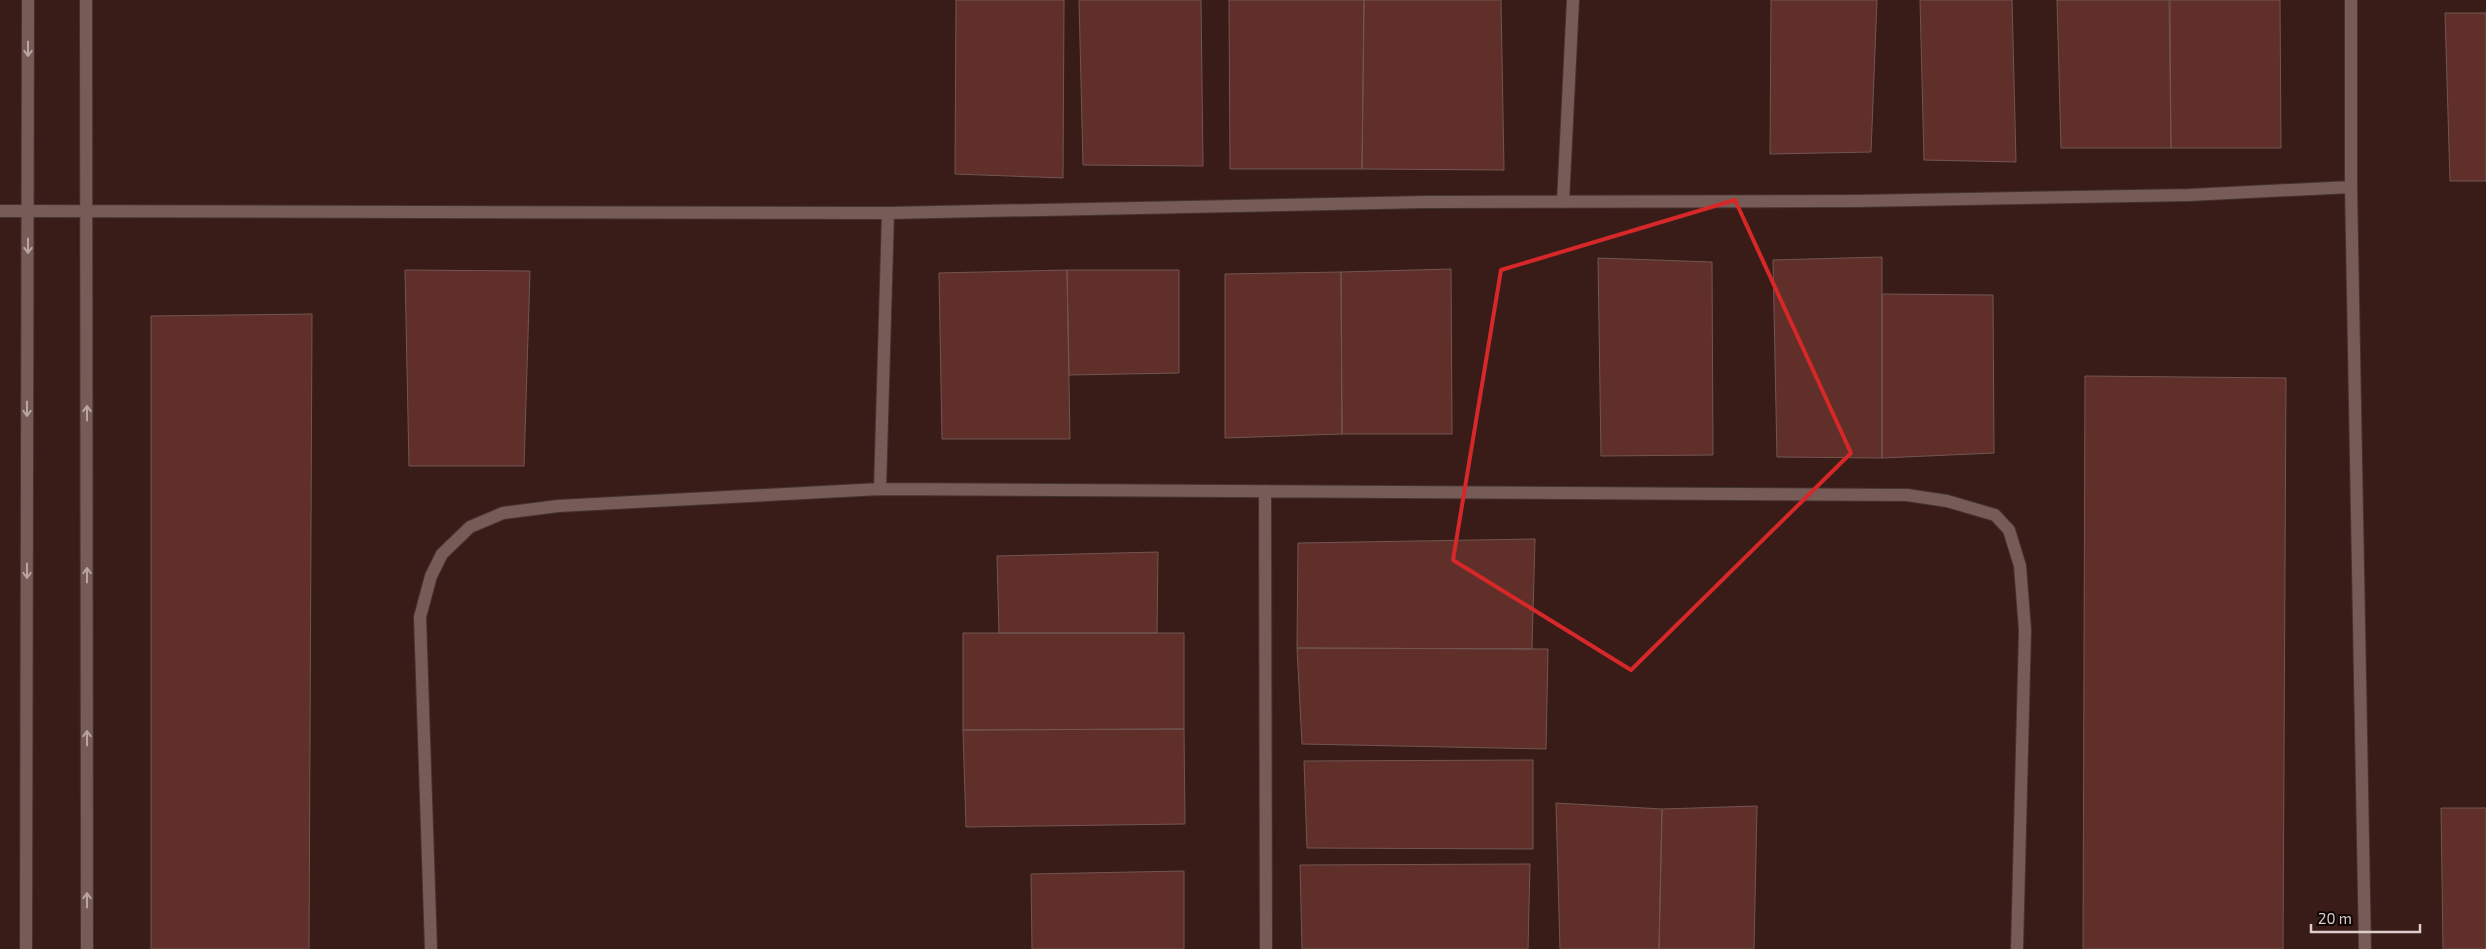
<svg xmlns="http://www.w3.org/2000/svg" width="2486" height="949" font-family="'Exo 2',sans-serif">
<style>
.built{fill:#391c18}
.building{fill:#602f29;stroke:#715652}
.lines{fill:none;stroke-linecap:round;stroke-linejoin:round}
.service-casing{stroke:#433332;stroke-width:14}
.minor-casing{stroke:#433332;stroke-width:14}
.service{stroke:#775b57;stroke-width:12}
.minor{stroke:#775b57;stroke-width:12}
.oneway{stroke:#b9a5a2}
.marked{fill:none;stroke:#d62828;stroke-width:4;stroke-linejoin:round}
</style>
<rect width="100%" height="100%" fill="#2c1613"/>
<path class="built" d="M0 0H2486V949H0Z"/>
<path class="building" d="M956 0H1064L1063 178 955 174Z
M1079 0H1201L1203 166 1083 165Z
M1229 0H1364L1362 169H1230Z
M1364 0H1501L1504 170 1362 169Z
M1771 0H1877L1871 152 1770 154Z
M1920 0H2012L2016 162 1924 160Z
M2057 0H2169L2171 148H2061Z
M2170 0H2280L2281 148H2171Z
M2445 13H2486V181H2450Z
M1882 257V458L1777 457 1773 260Z
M1598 258 1712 262 1713 455 1601 456Z
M1451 269 1452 434H1342L1341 272Z
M405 270 530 271 524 466H409Z
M1067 270 1070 439H942L939 273Z
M1067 270H1179V373L1069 375Z
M1341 272 1342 434 1225 438V274Z
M1882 294 1993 295 1994 453 1882 458Z
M312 314 309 949H151V316Z
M2085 376 2286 378 2283 949H2083Z
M1535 539 1532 649 1297 648 1298 543Z
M1158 552 1157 633H999L997 556Z
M963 633H1184V729L963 730Z
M1297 648 1548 649 1546 749 1302 744Z
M1184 729 1185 824 966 827 963 730Z
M1533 760V849L1307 848 1304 761Z
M1556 803 1662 809 1659 949H1560Z
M1757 806 1754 949H1659L1662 809Z
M2441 808H2486V949H2443Z
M1530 864 1528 949H1302L1300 865Z
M1184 871V949H1032L1031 874Z"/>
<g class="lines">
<g class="service-casing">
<path id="service" d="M2351 0V187L2365 949
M1563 202 1573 0
M0 211 888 213 1425 202 1857 201 2189 195 2351 187
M880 489 888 213
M1265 491 1266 949
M431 949 420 617 431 576 442 554 470 527 503 513 558 506 880 489 1907 495 1947 501 1995 515 2009 530 2020 566 2025 630 2017 949"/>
</g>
<g class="minor-casing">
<path id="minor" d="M86 0 87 949
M26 949 28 0"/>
</g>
<use href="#service" class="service"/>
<use href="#minor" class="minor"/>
</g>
<defs><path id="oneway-shaft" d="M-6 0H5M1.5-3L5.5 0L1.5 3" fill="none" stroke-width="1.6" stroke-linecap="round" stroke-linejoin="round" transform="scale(1.25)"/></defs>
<g class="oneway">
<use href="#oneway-shaft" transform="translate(28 49) rotate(90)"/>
<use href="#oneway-shaft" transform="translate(28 246) rotate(90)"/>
<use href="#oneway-shaft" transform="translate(27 409) rotate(90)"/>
<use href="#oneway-shaft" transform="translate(87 413) rotate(-90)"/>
<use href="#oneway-shaft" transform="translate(27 571) rotate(90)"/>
<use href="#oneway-shaft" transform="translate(87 575) rotate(-90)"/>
<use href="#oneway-shaft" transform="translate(87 738) rotate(-90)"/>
<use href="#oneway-shaft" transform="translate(87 900) rotate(-90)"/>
</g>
<path class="marked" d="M1735 200 1851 453 1631 670 1453 560 1501 270Z"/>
<path d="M2311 924v8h109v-8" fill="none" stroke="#ddcdca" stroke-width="2.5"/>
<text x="2318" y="924" font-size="15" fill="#ddcdca" stroke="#0e0504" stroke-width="4" paint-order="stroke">20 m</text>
</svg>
